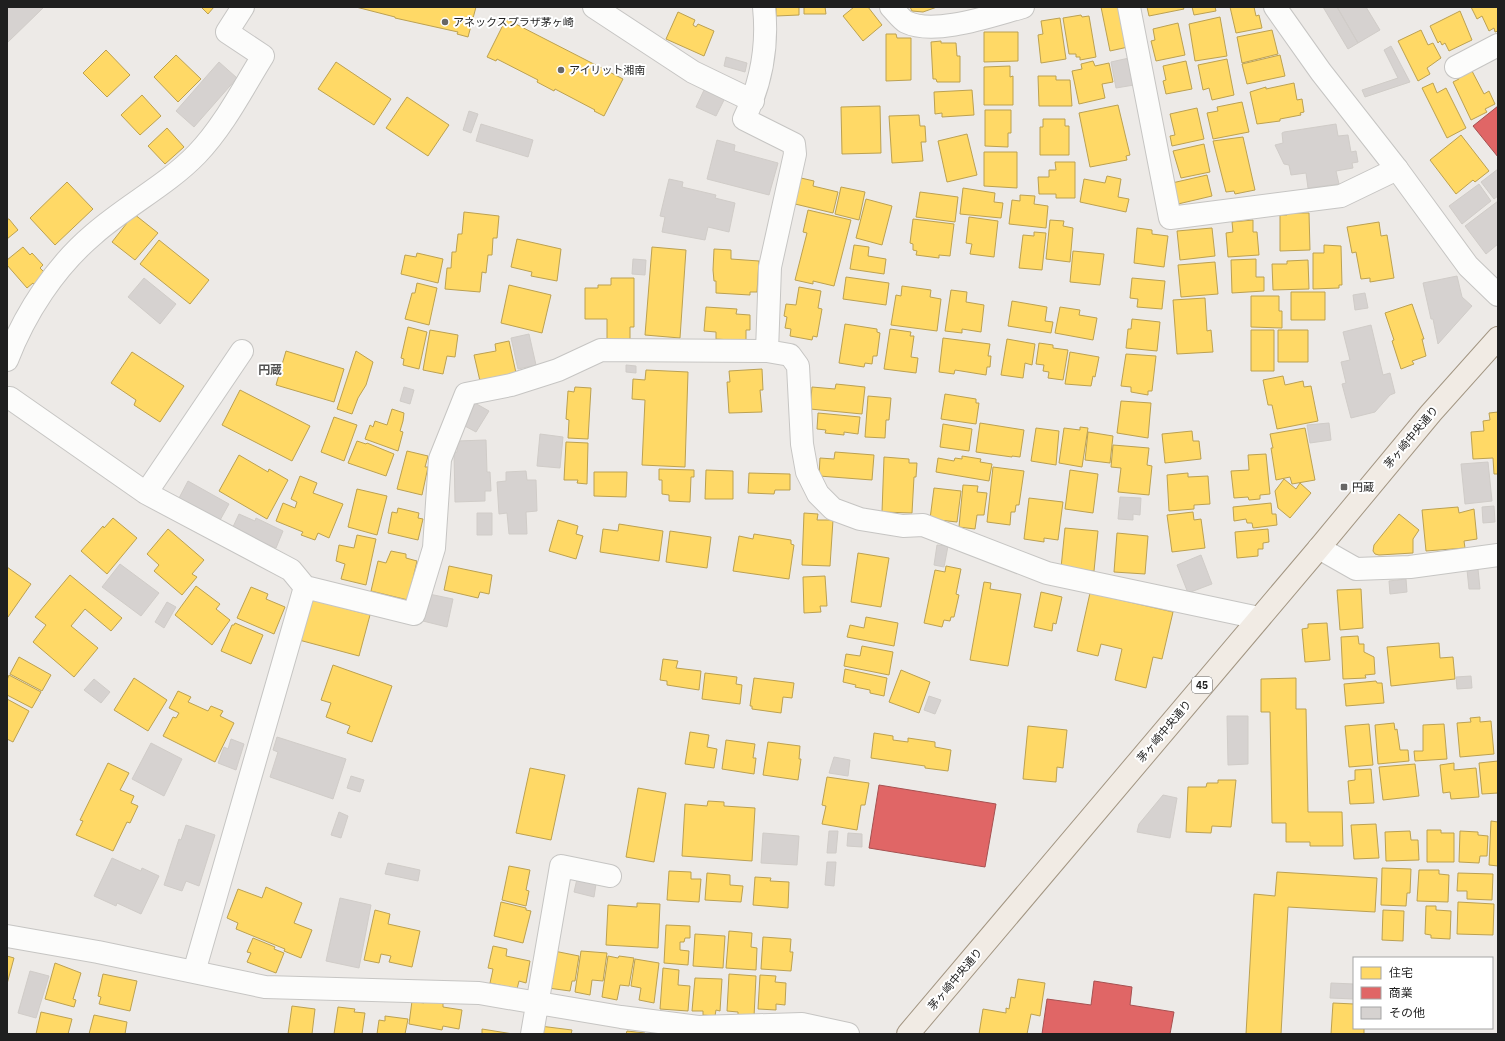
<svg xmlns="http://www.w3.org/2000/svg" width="1505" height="1041" font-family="'IBM Plex Sans','Noto Sans JP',sans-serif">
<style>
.homes{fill:#ffd966;stroke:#bca151}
.shops{fill:#e06666;stroke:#a65151}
.building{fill:#d6d2d0;stroke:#d0ccc8}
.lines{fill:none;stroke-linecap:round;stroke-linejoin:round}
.minor-casing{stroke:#c6c5c3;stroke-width:24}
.tertiary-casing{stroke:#c6c5c3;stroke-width:24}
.primary-casing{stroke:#a39683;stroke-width:24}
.minor{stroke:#fcfcfb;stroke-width:22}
.tertiary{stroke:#fcfcfb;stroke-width:22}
.primary{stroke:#f1ebe4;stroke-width:22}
.poi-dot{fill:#676665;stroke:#fff;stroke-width:1.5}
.labels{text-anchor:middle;stroke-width:4;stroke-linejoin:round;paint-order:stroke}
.shield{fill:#fff;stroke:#626262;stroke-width:1}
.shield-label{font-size:10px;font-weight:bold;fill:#1f1f1f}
.poi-label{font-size:11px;fill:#1f1f1f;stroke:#fff;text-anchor:start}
.street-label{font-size:11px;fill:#1f1f1f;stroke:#fff}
.neighbourhood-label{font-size:12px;font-weight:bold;fill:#525252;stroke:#fff}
</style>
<rect width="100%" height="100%" fill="#edeae7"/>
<path class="homes" d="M201 7H214L208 14Z
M356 7H476L468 37 457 34 458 32 395 18V17Z
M776 7H799V15L776 16Z
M804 7H825L826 14H804Z
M854 7H868L882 25 863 41 843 16Z
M910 7H937L923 12 912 11Z
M1101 7H1120L1128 47 1110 51Z
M1147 7H1183L1184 9 1149 16Z
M1192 7H1215L1216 11 1194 15Z
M1230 7H1254L1256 16 1259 15 1262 28 1236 33Z
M1471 7H1498V31L1495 32 1494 28 1489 31 1482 16 1477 19Z
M1460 11 1472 40 1449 51 1445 43 1442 45 1440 41 1438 43 1430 26Z
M678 12 695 20 693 25 696 27 698 24 714 31 704 56 666 39Z
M1081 15 1082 17 1089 16 1096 57 1080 60V57H1076V54H1069L1063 18Z
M1220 17 1227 56 1195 61 1189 24Z
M1060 18 1066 59 1041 63 1038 35 1043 34 1041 21Z
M506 19 623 79 604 116 594 111 595 110 555 89 554 91 537 82 538 80 497 59 496 61 487 57Z
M1178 23 1185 55 1156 61 1151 41 1155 40 1153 29Z
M1272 30 1278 54 1242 63 1237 37Z
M1421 30 1428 45 1433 43 1441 58 1427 68 1430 74 1418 81 1398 41Z
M984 32H1018V61L984 62Z
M886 34H896L897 38H911V80L886 81Z
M941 41V43H956L957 56H960V82H937L936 79H933L931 42Z
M106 50 130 75 107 97 83 73Z
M176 55 201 79 178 102 154 77Z
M1280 55 1285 76 1247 84 1242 64Z
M1227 59 1234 95 1212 100 1209 88 1203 90 1198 65Z
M1093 61 1095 66 1109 63 1113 82 1102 84 1105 98 1079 104 1072 71 1082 69 1081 64Z
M1186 61 1192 89 1166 94 1163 81 1166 80 1163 66Z
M336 62 391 99 374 125 318 89Z
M1010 66V77L1013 76V105H984V67Z
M1472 71 1484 94 1489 91 1495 104 1485 109 1487 112 1471 120 1453 82 1459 79 1458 76Z
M1038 76H1056V80H1070L1072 106H1039Z
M1294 83 1297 100 1302 99 1304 112 1300 113 1301 115 1280 119V121L1257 124 1250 92 1266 87V89Z
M1433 83 1437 93 1446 88 1466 128 1447 138 1422 88Z
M972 90 974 115 942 117V113L935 114 934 92Z
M142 95 161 116 140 135 121 115Z
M407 97 449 125 428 156 386 128Z
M1242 102 1249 132 1213 139 1207 113 1218 111 1217 107Z
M1118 105 1130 155 1126 156 1127 160 1090 167 1079 113Z
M880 106 881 153 842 154 841 107Z
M1197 108 1204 139 1172 146 1170 136 1175 135 1170 114Z
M985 110H1011V133H1008V147L985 146Z
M919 115 920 126H925L926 142H921L923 161 892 163 889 116Z
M1043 119H1065V126H1069V155H1040V127H1043Z
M167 128 184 147 165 164 148 146Z
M967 134 977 175 947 182 938 141Z
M1461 135 1489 171 1475 182 1473 180 1456 194 1430 160Z
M1243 137 1255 190 1235 194 1234 191 1226 192 1213 141Z
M1204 144 1210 172 1181 178 1173 151Z
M984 152H1017V188L984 186Z
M1055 162H1075V198H1056V194H1039L1038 177H1049V170H1056Z
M1207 175 1212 196 1178 204 1172 183Z
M1107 176 1121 179 1118 197 1129 199 1126 212 1080 202 1084 179 1105 183Z
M801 178 814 181 813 186 838 192 833 213 795 204Z
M67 182 93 209 55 245 30 218Z
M841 187 865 192 859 220 835 214Z
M963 188 995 193 994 202 1003 203 1001 218 960 214Z
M920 192 958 197 955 222 916 217Z
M1020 195 1035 196 1034 204 1048 206 1046 228 1009 224 1012 200 1020 201Z
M866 199 892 206 882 245 856 238Z
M808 210 851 220 834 286 813 281V284L795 280 807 233 803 232Z
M464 212 499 216 497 238H493L492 255H488L486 273 482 272 480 292 445 289 447 268H451L452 252H456L458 234H462Z
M1287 213H1309L1310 250 1280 251V215H1287Z
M134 214 158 233 135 260 112 242Z
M969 217 998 221 994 257 970 254 972 244 966 243Z
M7 219H9L18 230 7 239Z
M913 219 954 224 950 256 939 255V258L916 255 917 251 913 250V244L910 243Z
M1050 220 1064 221 1063 226 1073 228 1070 262 1046 259Z
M1253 220V232H1257L1259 255 1228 257 1226 233 1233 232 1232 222Z
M1379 222 1381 236 1387 235 1394 278 1370 282V278L1361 279 1356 252 1352 253 1347 227Z
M1137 228 1152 230V234L1168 236 1164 267 1134 263Z
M1212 228 1215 256 1180 260 1177 231Z
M1034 232 1046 233 1042 270 1019 268 1023 235 1034 236Z
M517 239 561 249 557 281 531 276 532 272 511 267Z
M159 240 209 280 190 304 140 264Z
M854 245 869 247 868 256 886 259 884 274 850 269Z
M1324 245 1341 246 1342 285H1339V288L1313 289V253H1324Z
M23 247 30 255 32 253 43 265 40 268 47 275 35 286 33 283 27 288 7 265V260Z
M652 247 686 250 680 338 645 335Z
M714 249 731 250V259L759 261 757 292H750V295L716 293V281H714L713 270Z
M1073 251 1104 254 1100 285 1070 282Z
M417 253 443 259 438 283 401 274 405 255 416 257Z
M1256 259V277H1264V291L1232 293 1231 260Z
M1308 260 1309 289 1273 290 1272 264H1287V261Z
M1215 262 1218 294 1181 297 1178 265Z
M846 277 889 283 886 305 843 299Z
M611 278H634V327H630V341H607V319H585V288H598V285H611Z
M1132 278 1165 281 1162 309 1137 307 1138 299 1130 298Z
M417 283 437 288 429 325 405 319 412 293H415Z
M509 285 551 295 542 333 501 323Z
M902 286 931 290 930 297 941 299 937 331 891 325 896 295 901 296Z
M799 287 821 291 818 308 822 309 817 337 813 336 812 340 790 336 791 329 785 328 787 317 784 316 786 304 796 305Z
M951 290 967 292 966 302 984 305 981 332 962 329V333L945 331Z
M1291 292H1325V320H1291Z
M1251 296H1279V311H1282V328L1251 327Z
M1205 298 1207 331 1211 330 1213 352 1177 354 1173 300Z
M1012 301 1047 307 1045 321 1053 322 1051 333 1008 326Z
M1412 304 1424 339H1422L1426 356 1412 361 1414 364 1401 369 1392 341 1394 340 1385 313Z
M706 307 737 309 736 314 750 315V330H746V341L716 339V332L704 331Z
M1060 307 1080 310 1079 315 1097 318 1093 340 1055 333Z
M1132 319 1160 322 1157 351 1126 348 1128 329H1131Z
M845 324 877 329V332L880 333 877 356H873L872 364 865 363 864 367 839 363Z
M408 327 427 332 419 369 403 365 404 359 401 358Z
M890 329 911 332 910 336H914L911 357 918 358 916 373 884 369Z
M430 330 458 335 455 357 447 356 443 374 423 370Z
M1251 330H1274V371H1251Z
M1278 330H1308V362H1278Z
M943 338 990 344 988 356H991L990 367H987L986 375 955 370 954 374 939 372Z
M1007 339 1035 344 1032 365 1025 363 1023 378 1001 375Z
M509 341 516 373 480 381 474 355 496 351 495 344Z
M1039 343 1053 345V348L1068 350 1063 380 1048 378 1049 372 1043 371 1044 365 1036 364Z
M286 351 344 369 334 402 276 385Z
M356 351 373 362 366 385 358 398 352 414 337 409Z
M132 352 184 386 160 422 134 405 136 400 111 383Z
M1070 352 1099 357 1095 377 1093 376 1091 386 1065 384Z
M1126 354 1156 356 1152 391H1148V395L1131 392V387L1121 386Z
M762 369 763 390H760L762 412 729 413 727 382H730L729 371Z
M646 370 688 372 685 467 642 465 645 400 632 399 633 379 645 380Z
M1283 376 1285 385 1303 381 1304 387 1311 386 1318 421 1277 429 1272 405H1268L1263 380Z
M836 384 865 387 862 414 810 409 812 387 835 389Z
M575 387 591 388 588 439 568 438 569 420 566 419 568 391 574 392Z
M240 390 310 426 292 461 222 425Z
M945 394 976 399V403H979L976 424 941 419Z
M868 396 891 398 889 420H886L885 438 865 437Z
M1121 401 1151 403 1148 438 1117 433Z
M392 409 404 413 403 421 400 431 403 432 398 451 365 439 370 425 373 427 375 421 387 425Z
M1498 412V474H1494L1493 458 1473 459 1471 432 1484 431 1483 421 1490 420 1489 413Z
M818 413 860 417 858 434 844 432V435L825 433 826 430 817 429Z
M334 417 357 425 344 461 321 452Z
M980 423 1024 430 1020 457 1012 456V457L976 452Z
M943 424 972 429 969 451 940 447Z
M1080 427 1088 428 1082 467 1059 463 1064 428 1080 430Z
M1036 428 1059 431 1056 465 1031 461Z
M1305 428 1315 480 1292 484 1290 477 1276 480 1271 448H1273L1270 434Z
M1192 431 1193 441H1199L1201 459 1165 463 1162 434Z
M1088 432 1113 436 1110 463 1085 460Z
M357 441 366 444 367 443 394 454 386 476 348 463Z
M566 442 588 443 587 484 577 483 578 480H564Z
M1113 445 1149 448 1147 465 1152 466 1149 495 1118 492 1121 468 1111 467Z
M407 451 428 456 425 467H428L422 495 397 489Z
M835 452 874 455 872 480 819 476 820 458 834 459Z
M1266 454 1270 494 1260 495V499L1249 500 1248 497 1234 498 1231 471 1249 470 1248 455Z
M239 455 268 472 269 469 288 480 267 519 219 491Z
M962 456 981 459 980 462 992 464 989 481 936 472 938 458 954 461 955 458 962 459Z
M884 457 909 459V463H917L916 477H914L912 513 882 512Z
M993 467 1024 471 1019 505H1016L1015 512H1011L1010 525 987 522Z
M659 469 694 470V477H691L690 502 669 501V495L662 494V480H659Z
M706 470 733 471V499H705Z
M1070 470 1098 474 1093 513 1065 509Z
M594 472H627L626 497 594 496Z
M749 473 790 474V490H775L774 494 748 493Z
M1188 473V477L1208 476 1210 504 1194 505V509L1169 511 1167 475Z
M300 476 317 483 313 493 343 504 329 538 318 533 315 540 301 535 303 532 276 521 283 503 295 508 297 502 291 499Z
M1284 479 1296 489 1300 483 1311 493 1290 518 1278 508 1275 491Z
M963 485 978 486 977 492 987 493 984 515H977L975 529 959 527Z
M934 488 961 491 957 522 930 519Z
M357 489 387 496 377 535 348 527Z
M1029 498 1063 502 1058 540 1044 538V542L1024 539Z
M1271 503 1272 514H1276L1277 525 1253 528 1252 523H1247L1246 519 1234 521 1233 507Z
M1458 507 1459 513 1474 509 1477 539 1464 541 1465 548 1426 551 1422 510Z
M398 508 419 513 418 518 423 519 418 540 388 533 392 512 397 513Z
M1193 512 1194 520 1201 519 1205 548 1172 552 1167 515Z
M804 513 818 514 817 520H833L830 566 802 565Z
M1399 514 1419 530 1413 539V553L1379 555 1375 554 1373 551 1374 545Z
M113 518 137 538 107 574 81 551 103 526 104 528Z
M558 520 578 526 576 534 583 536 576 559 549 551Z
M619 524 663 531 659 561 600 552 603 529 618 531Z
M1065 528 1098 531 1094 571 1061 568Z
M168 529 204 560 192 574 197 577 182 595 154 571 159 565 147 554Z
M1268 529 1269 542 1263 543V549H1258V556L1237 558 1235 532Z
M670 531 711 537 707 568 666 562Z
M1117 533 1148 536 1145 574 1114 572Z
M754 534 791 540V544L794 545 789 579 733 571 739 536 753 539Z
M357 535 376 539 366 585 341 579 345 564 336 561 339 545 354 548Z
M391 551 406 554V558L417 561 408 600 371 591 378 561 386 563Z
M858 553 889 558 881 607 851 602Z
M449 566 492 575 489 594 480 592 478 598 444 590Z
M946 566 961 569 956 594 959 595 954 617H951L950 621 944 620 942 627 924 623 935 570 945 572Z
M7 567 31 584 8 617H7Z
M70 575 122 618 111 631 85 609 71 626 98 648 74 677 33 642 46 625 35 617Z
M825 576 827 606H820L821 612 804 613 803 577Z
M984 582 991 583 990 589 1021 594 1008 666 970 660Z
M196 586 220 604 216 609 230 620 212 645 175 615Z
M251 587 268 594 266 599 285 607 274 634 237 618Z
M1361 589 1363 628 1340 630 1337 590Z
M1041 592 1062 597 1056 624 1053 623 1052 631 1034 627Z
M1090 593 1173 612 1162 659 1153 657 1146 688 1115 680 1122 649 1101 644 1098 656 1077 651Z
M310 599 370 615 359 656 299 640Z
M866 617 898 623 894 646 847 637 850 625 864 628Z
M235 623 263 635 251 664 221 651 232 625H234Z
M1327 623 1330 660 1305 662 1302 629 1308 628V624Z
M1358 636 1359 644H1364V652L1374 657 1375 674 1365 675 1366 678 1343 679 1341 637Z
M1439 643 1440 658 1453 657 1455 679 1391 686 1387 647Z
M862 646 893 652 889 675 844 666 846 654 860 656Z
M19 657 51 675 42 691 10 674Z
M663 659 678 661 676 668 701 671 699 690 667 685V681L660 680Z
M333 665 392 686 372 742 347 733 350 726 326 717 331 703 321 700Z
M845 669 887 678 884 696 870 693V690L855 687 856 685 843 682Z
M901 670 930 682 919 713 889 702Z
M705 673 737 677 736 684 742 685 740 704 702 699Z
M9 675 41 692 32 708 7 695V680Z
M134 678 167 700 148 731 114 710Z
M754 678 794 683 792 698 783 697 781 713 752 709V706H750Z
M1296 678V709H1306L1308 812H1342L1343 846H1310V842H1286V823H1272L1270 712H1261V679Z
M1376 681 1377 683H1382L1384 703 1346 706 1344 684Z
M178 691 191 697 188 702 208 711 211 706 223 711 220 716 234 723 215 762 163 736 173 717 176 718 179 713 169 708Z
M7 699 29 711 13 742 7 739Z
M1480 717V722L1491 721 1494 754 1460 757 1457 723 1471 722 1470 718Z
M1394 723 1395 730 1397 729 1400 750H1408L1409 761 1378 764 1375 725Z
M1369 724 1373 765 1349 767 1345 726Z
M1444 724 1447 759 1415 761 1414 751H1423V725Z
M1028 726 1067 730 1063 768 1057 767 1056 782 1023 779Z
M690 732 709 735 707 747 717 749 714 768 685 764Z
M874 733 893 736V740L908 742V738L935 742V747L951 750 948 771 925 768V766L871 758Z
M726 740 755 744 753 758H756L754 774 722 769Z
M768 742 800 746 799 759H801L798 780 763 775Z
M1498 761V793L1482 794 1479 763Z
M108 763 129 773 120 790 134 796 131 803 138 806 130 823 127 822 113 851 76 835 83 821 80 820Z
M1454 763V770L1476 768 1479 797 1451 799 1450 792 1443 793 1440 765Z
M1415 764 1419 796 1383 800 1379 767Z
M530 768 565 775 551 840 516 833Z
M1371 769 1374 803 1350 804 1348 781 1355 780V770Z
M827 777 869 783 865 805H861L857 830 822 824 826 806 822 805Z
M1218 780H1236L1231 827 1212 826 1211 833 1186 832 1188 787H1206L1207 783H1218Z
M638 788 666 793 654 862 626 857Z
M708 801 724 802V806L755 808 752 861 682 856 685 804 707 806Z
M1491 821 1498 822V866L1489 865Z
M1376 824 1379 858 1354 859 1351 825Z
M1427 830H1441V833H1454V862H1427Z
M1410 831 1411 840H1418L1419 860 1386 861 1385 832Z
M1460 831 1478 832V835L1488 836 1487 856H1480L1479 863 1459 862Z
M509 866 530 870 526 890 529 891 526 906 502 900Z
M1382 868 1411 869 1410 893H1407L1406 906 1381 905Z
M1419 870H1439V874L1449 875 1448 902 1417 901Z
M669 871 691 872V879H701L699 902 667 900Z
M1277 872 1377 878 1375 912 1288 907 1281 1034H1246L1254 894 1275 896Z
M707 873 730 875V885L743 886 741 902 705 900Z
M1458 873 1493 874 1492 900 1467 899V891H1457Z
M755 877 771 878 770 881 789 882 788 908 753 905Z
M266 887 302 903 294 923 312 930 301 958 284 951 285 949 236 929 238 923 227 918 238 889 262 898Z
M501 902 526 908V910L531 911 523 943 494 936Z
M1458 902 1494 904 1493 935 1457 934Z
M637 903 660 904 658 948 606 945 608 905 637 907Z
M1426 906H1436V910L1451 911 1450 939 1431 938V935L1425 934Z
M375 910 390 914 388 924 420 931 412 967 389 962 391 956 381 954 379 963 364 960Z
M1383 910 1404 911 1403 941 1382 940Z
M666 925 690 926V938H685L684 942H680V950L689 951 688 965 664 963Z
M729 931 752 933 751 947 757 948 756 970 726 968Z
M695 934 725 936 723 968 693 966Z
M763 937 791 939 790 952H793L791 971 761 969Z
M253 938 275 947 274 949 284 953 276 973 247 962 251 953 247 952Z
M493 946 507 949 506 956 530 961 526 983 519 981 517 989 490 983 493 969 488 968Z
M554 951 579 956 575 981H572L570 991 548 988Z
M581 951 607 953 603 981 592 980 590 995 575 992Z
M7 956 14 958 7 984Z
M608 956 618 958 619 956 634 958 629 986 620 985 617 1000 602 997Z
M635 959 659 963 654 1003 639 1000 641 988 631 986Z
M55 963 81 973 73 999 76 1000 74 1007 45 999Z
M663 968 679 970 678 985 690 986 688 1011 660 1009Z
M103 974 137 981 130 1011 99 1004 101 997 98 996Z
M729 974 756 976 754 1017 738 1016V1012L727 1011Z
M760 975 776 976 775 982 786 983 785 1005 776 1004V1010L758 1009Z
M695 978 722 979 720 1011 716 1010 715 1016 703 1015V1011H692Z
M1018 979 1045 983 1040 1016 1031 1014 1027 1034H979L983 1009 1006 1013V1008L1009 1009 1011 997 1015 998Z
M424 1000 443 1003V1007L462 1010 459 1029 443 1026 442 1030 409 1024 412 1001 424 1003Z
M1333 1003 1354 1004V1028H1364V1034H1331Z
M292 1006 315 1009 312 1034H288Z
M338 1007 355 1009 354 1012 365 1013 362 1034H334Z
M41 1012 72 1019 68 1034H36Z
M94 1015 127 1022 125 1034H89Z
M385 1016 408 1019 405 1034H377L379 1020 385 1021Z
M540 1026 572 1030 571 1034H539Z
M482 1029 513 1034H482Z
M627 1031 645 1033V1034H626Z"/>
<path class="shops" d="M1498 106V157L1473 126Z
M879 785 996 804 985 867 869 848Z
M1094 981 1132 987 1130 1005 1174 1012 1170 1034H1042L1047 999 1091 1005Z"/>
<path class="building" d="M7 7H44L7 43Z
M1323 7H1337L1358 43 1348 49Z
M1337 7H1366L1380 30 1358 43Z
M1391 46 1410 82 1365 97 1362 90 1398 78 1384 50Z
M726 57 747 63 745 72 724 66Z
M1129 58 1134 85 1116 88 1111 62Z
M219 62 237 78 194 127 176 111Z
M705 88 725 98 716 116 696 107Z
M469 111 478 114 471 133 463 130Z
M481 124 533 140 528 157 476 141Z
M1336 124 1338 136 1348 135 1351 152 1356 151 1358 162 1352 163 1353 168 1336 171 1339 184 1308 188 1306 173 1291 175 1289 165 1284 164 1275 145 1283 143 1282 133 1284 132Z
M717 140 735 145 734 151 778 163 769 195 707 179Z
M1498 169V196L1494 199 1481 182Z
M669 179 683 182 682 187 716 195 715 198 735 203 729 232 708 227 705 240 662 232 665 217 660 216Z
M1479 184 1491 201 1462 224 1449 206Z
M1498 201V244L1486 254 1465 226Z
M633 259 646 260 645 275 632 274Z
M1457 276 1462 297 1472 306 1438 344 1433 319H1431L1423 283Z
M144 278 176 304 160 324 128 297Z
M1365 293 1368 308 1355 310 1353 295Z
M1371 325 1383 375 1390 373 1395 393 1390 395 1375 412 1351 418 1342 384 1346 383 1341 362 1350 360 1343 332Z
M529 334 536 365 518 369 511 338Z
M626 365 636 366V373L626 372Z
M404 387 414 390 410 404 400 401Z
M475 403 489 411 476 432 463 425Z
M1329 423 1331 440 1310 443 1307 425Z
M540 434 563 437 560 468 537 466Z
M486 440 487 472H490L491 491H485V501L455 502 454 453 457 452V441Z
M1488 462 1492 501 1465 504 1461 464Z
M526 471 527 480H536L537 511 526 512 527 534H509L507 513 499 514 497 482 506 481V472Z
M188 481 229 504 219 522 178 500Z
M1120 497 1141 498 1140 515 1133 514V520L1118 519Z
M1494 506 1495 522 1483 523 1482 507Z
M477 513H492V535H477Z
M239 514 255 521 256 518 283 531 276 548 232 529Z
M937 545 948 546 944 567 934 565Z
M1201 555 1212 584 1188 593 1177 565Z
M120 564 159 593 141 616 102 587Z
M1478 569 1480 589H1469L1467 570Z
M1406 579 1407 592 1390 594 1389 581Z
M429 594 453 599 447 627 423 621Z
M167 602 176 607 164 628 155 622Z
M1471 676 1472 688 1457 689 1456 677Z
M94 679 110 692 101 703 84 690Z
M929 696 941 700 935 714 924 710Z
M1227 716H1248V764L1228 765Z
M277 737 346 759 333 799 270 777 278 752 273 750Z
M231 739 244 744 236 770 218 763 224 747 228 749Z
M151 743 182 759 164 796 132 779Z
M834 757 850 760 848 776 829 773Z
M351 776 364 780 360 792 347 788Z
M1163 795 1177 798 1170 838 1137 832 1139 824Z
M339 812 348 816 341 838 331 835Z
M186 825 215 835 199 886 186 881 182 891 164 885 179 839 181 840Z
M829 831H838L836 853H827Z
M763 833 799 836 797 865 761 863Z
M848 833 862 834V847L847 846Z
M112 858 141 871 142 868 159 876 141 914 117 903 116 906 94 896Z
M827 862H836L834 886 825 885Z
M388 863 420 870 418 881 385 874Z
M577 879 596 884 594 897 574 892Z
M340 898 371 905 359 968 326 961Z
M30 971 49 976 36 1018 18 1013Z
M1331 983 1354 984V999L1330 998Z"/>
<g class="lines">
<g class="minor-casing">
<path id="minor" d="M594 7 693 72 753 101
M764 7C768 45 761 84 744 119L794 144 795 154 770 267 767 351
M891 7C896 12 901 19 906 22 935 36 993 15 1023 7
M1129 7 1170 218 1341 196 1397 169
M1456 67 1498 45
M7 360C25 313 55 267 94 234 127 205 167 185 197 154 224 126 243 88 263 56L227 32 243 7
M7 398H10L146 493 291 570 305 587 414 614 434 548 440 459 466 394 511 385 558 370 601 350 767 351 790 355 798 366 802 444 807 472 818 494 833 509 860 519 903 526 923 525 1047 573 1259 618
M146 493 242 351
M1319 548 1356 569 1410 567 1498 555
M7 936 98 952 265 987 479 993 621 1017 698 1027 802 1024 848 1034
M194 972 305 587
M532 1034 561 866 610 876"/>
</g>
<g class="tertiary-casing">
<path id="tertiary" d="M1275 7 1321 72 1397 169 1468 266 1498 295"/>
</g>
<g class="primary-casing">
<path id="primary" d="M908 1034 1319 548 1431 413 1498 338"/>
</g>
<use href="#minor" class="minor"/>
<use href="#tertiary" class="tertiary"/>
<use href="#primary" class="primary"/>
</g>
<g class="poi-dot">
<circle cx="445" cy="22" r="4"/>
<circle cx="561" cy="70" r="4"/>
<rect x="1340" y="483" width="8" height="8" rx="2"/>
</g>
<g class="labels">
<rect class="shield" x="1192" y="677" width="20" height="16" rx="3"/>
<g class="shield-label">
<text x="1202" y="689">45</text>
</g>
<g class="poi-label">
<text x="453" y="26">アネックスプラザ茅ヶ崎</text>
<text x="569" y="74">アイリット湘南</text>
<text x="1352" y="491">円蔵</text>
</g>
<g class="street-label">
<text transform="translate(1411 437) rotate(-50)" y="4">茅ヶ崎中央通り</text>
<text transform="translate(1164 731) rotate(-50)" y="4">茅ヶ崎中央通り</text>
<text transform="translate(955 979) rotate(-50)" y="4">茅ヶ崎中央通り</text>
</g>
<g class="neighbourhood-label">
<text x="270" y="374">円蔵</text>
</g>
</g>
<rect width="1505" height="1041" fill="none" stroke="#1f1f1f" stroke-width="16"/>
<rect x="1353" y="957" width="140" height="72" fill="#ffffff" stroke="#a5a5a5"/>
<rect x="1361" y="967" width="20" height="12" fill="#ffd966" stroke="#a5a5a5"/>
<text x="1389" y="977" font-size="12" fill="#1f1f1f">住宅</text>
<rect x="1361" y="987" width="20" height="12" fill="#e06666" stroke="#a5a5a5"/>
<text x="1389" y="997" font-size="12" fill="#1f1f1f">商業</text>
<rect x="1361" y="1007" width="20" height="12" fill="#d6d2d0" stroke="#a5a5a5"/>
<text x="1389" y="1017" font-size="12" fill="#1f1f1f">その他</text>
</svg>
